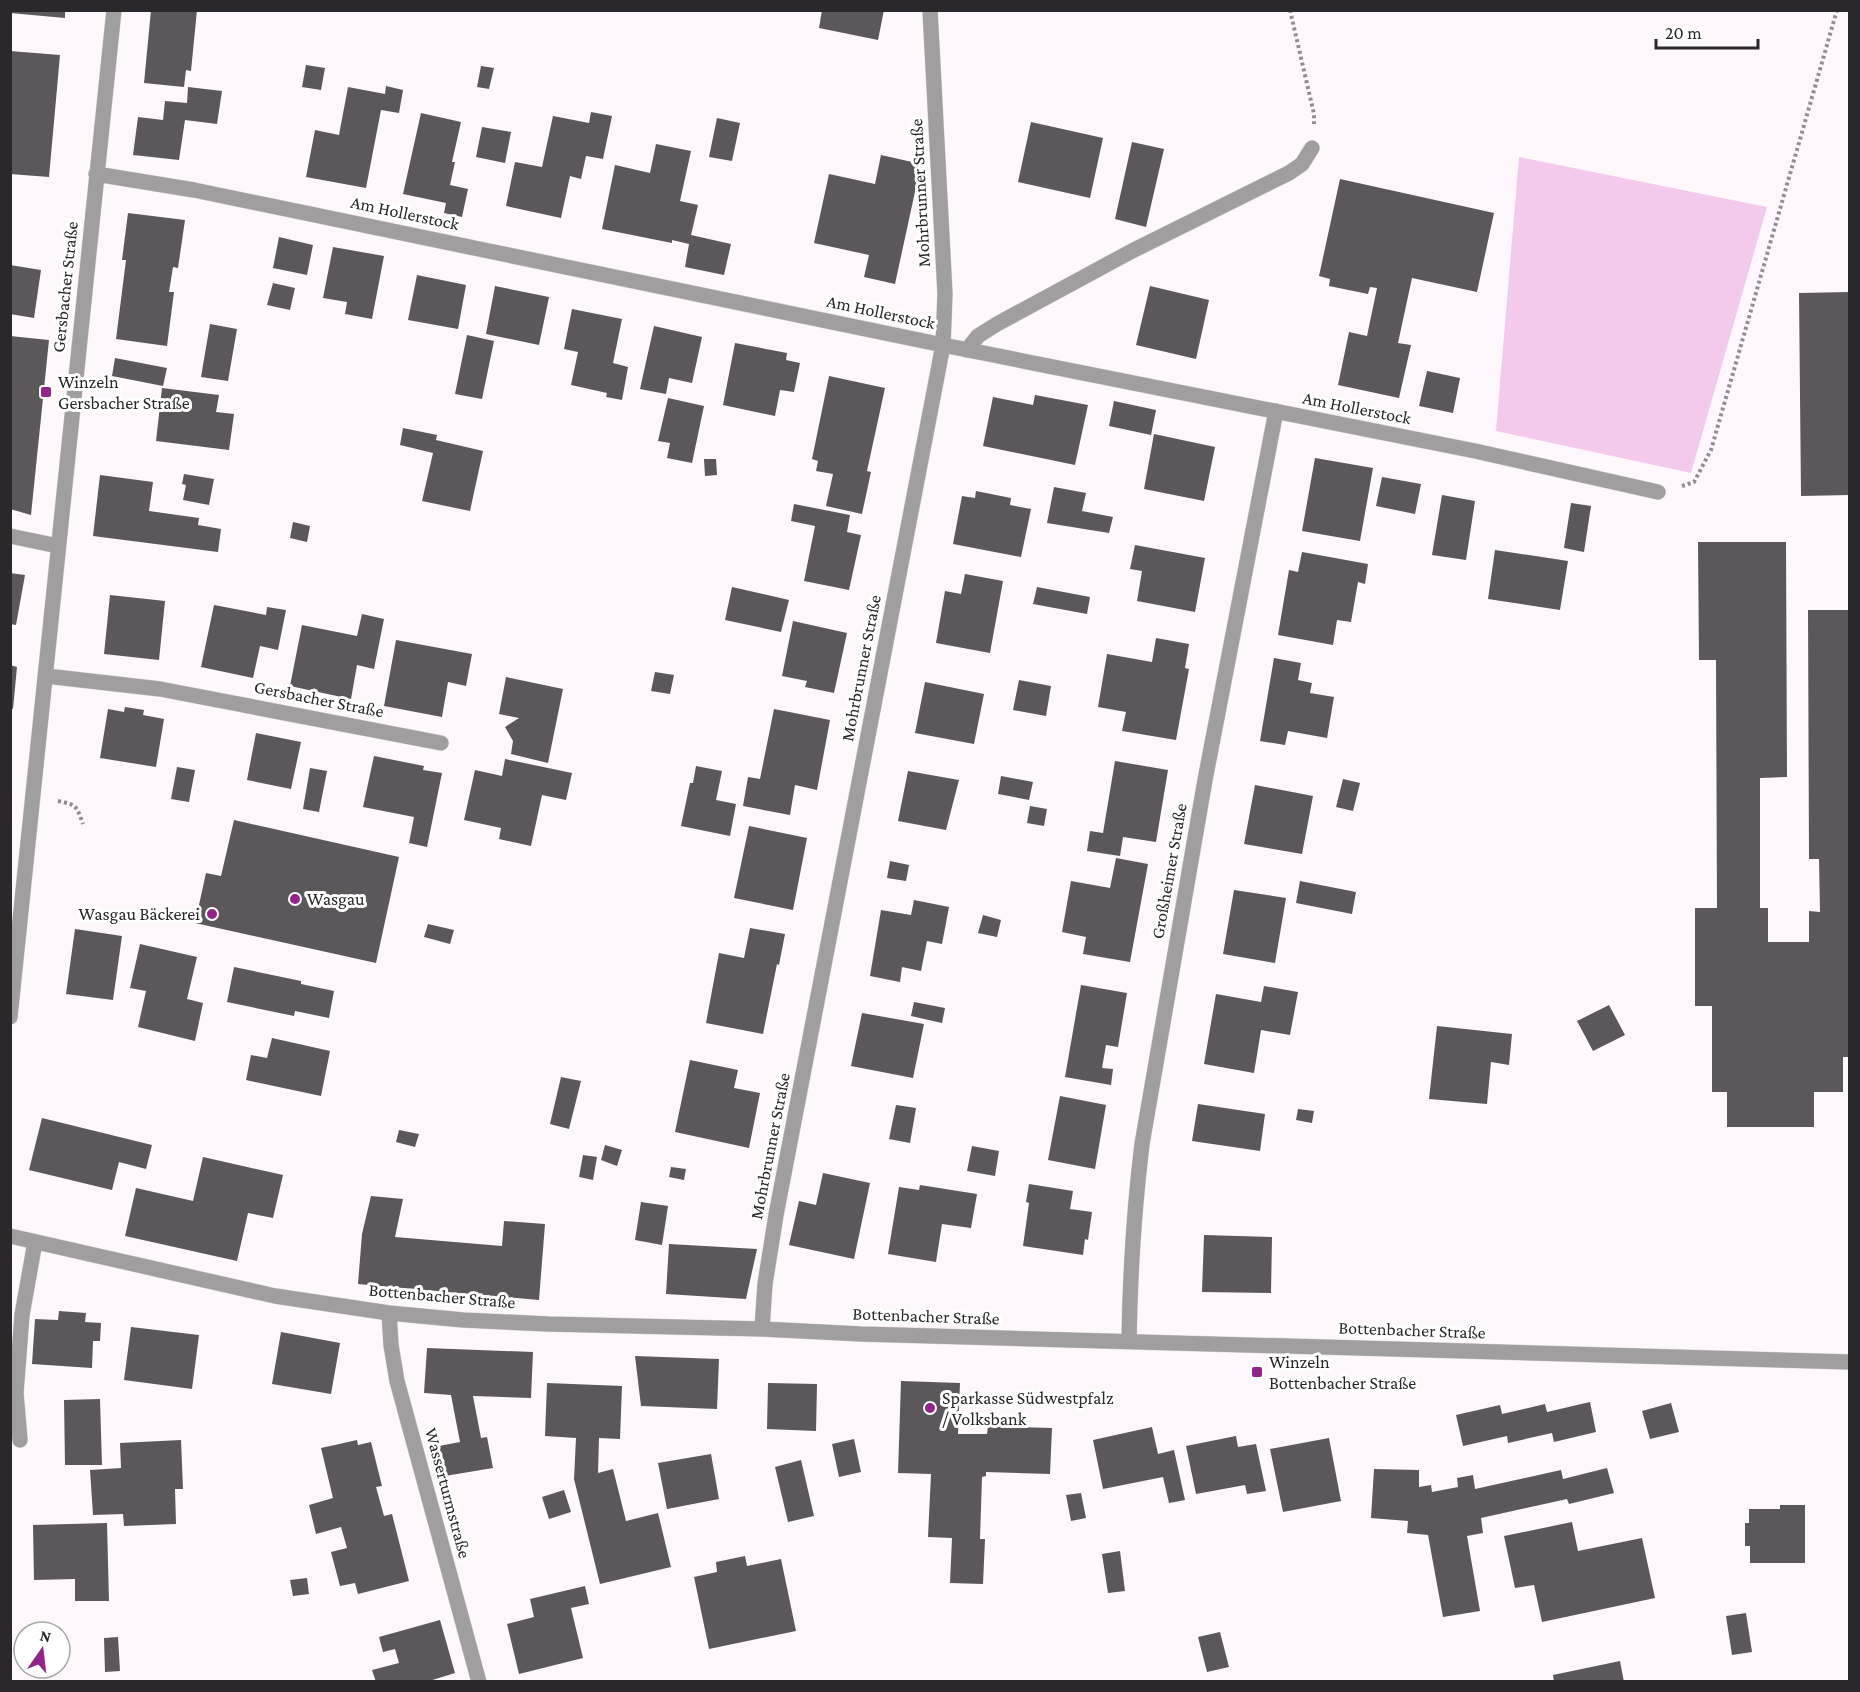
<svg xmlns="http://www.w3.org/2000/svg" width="1860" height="1692" font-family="'Crimson Pro',serif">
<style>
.green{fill:#f4caec}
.building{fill:#5c575b}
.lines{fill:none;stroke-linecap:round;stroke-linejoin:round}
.minor-casing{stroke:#d8d3d7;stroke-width:16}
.path{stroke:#918d91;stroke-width:4;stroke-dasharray:3 3;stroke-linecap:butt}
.minor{stroke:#a19ea0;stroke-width:15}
.poi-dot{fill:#922587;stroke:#fff;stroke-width:2}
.labels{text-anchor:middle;stroke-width:6;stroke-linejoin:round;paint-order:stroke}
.street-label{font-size:18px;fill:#2a282a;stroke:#fff}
.poi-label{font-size:18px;fill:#2a282a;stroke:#fff;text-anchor:start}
</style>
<rect width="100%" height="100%" fill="#fef8fd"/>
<path class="green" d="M1519 157 1767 207 1691 473 1496 431Z"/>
<path class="building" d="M10 10H65V18L10 13Z
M151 10H197L191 71 186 70 184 87 144 83Z
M822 10H884L878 40 819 28Z
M10 51 60 55 49 177 10 174Z
M306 65 325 68 321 90 302 87Z
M481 66 494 68 489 89 477 87Z
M386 86 403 90 399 113 381 110 366 188 306 177 315 130 339 135 348 87 385 94Z
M188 87 222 91 217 124 185 120 179 160 133 155 138 117 163 120 165 101 187 103Z
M591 112 612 116 603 159 586 156 581 179 570 176 561 218 506 206 515 162 542 167 553 116 589 123Z
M421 113 461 122 452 162H455L450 185 468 189 462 217 444 213 446 203 403 194Z
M717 118 740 123 732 161 709 157Z
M1031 122 1103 138 1090 198 1018 182Z
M482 127 511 132 505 163 476 157Z
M1132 142 1164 149 1146 227 1115 219Z
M656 144 691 151 680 201 698 205 691 235 731 244 724 275 685 267 689 244 672 240V243L602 229 615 165 650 173Z
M881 155 921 164 895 284 864 277 869 255 814 243 829 174 875 184Z
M1340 179 1494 213 1477 292 1412 278 1398 343 1411 345 1399 398 1338 385 1349 332 1367 336 1377 288 1370 287 1368 294 1329 286 1330 279 1319 276Z
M128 213 185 220 178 268 173 267 169 292H174L167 346 116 339 126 260H122Z
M279 237 313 245 307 275 273 268Z
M333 247 384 256 372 319 345 314 347 302 323 298Z
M10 265 41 270 34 318 10 314Z
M417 275 466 285 458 329 408 320Z
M273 283 295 288 290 310 267 305Z
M495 286 549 297 539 345 486 334Z
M1150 286 1209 300 1196 359 1136 345Z
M1850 292V495L1801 496 1799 293Z
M572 309 622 319 613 363 628 367 622 400 606 397 607 393 571 385 578 352 564 349Z
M210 324 237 329 228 381 201 377Z
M654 326 702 337 692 383 669 378 666 394 640 389Z
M467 335 494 341 482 399 455 394Z
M10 336 49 340 31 515 10 509Z
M735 343 787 353 786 360 800 363 794 392 780 390 775 416 723 405Z
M115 358 167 368 163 386 112 376Z
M1427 371 1460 378 1453 413 1419 406Z
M829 376 885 388 867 471 871 472 862 514 826 506 833 474 816 471 818 461 812 459Z
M162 388 219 395 216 412 234 414 229 450 156 441Z
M1035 395 1088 405 1075 465 983 446 993 397 1033 405Z
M668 398 704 406 692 463 667 458 670 443 658 441Z
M1114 401 1156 410 1151 435 1109 426Z
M403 428 437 435 436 440 483 451 470 511 422 501 433 453 400 445Z
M1154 434 1215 447 1204 501 1144 489Z
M1315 458 1373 468 1360 541 1302 531Z
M704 459H716L717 475 705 476Z
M184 474 214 479 209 505 183 500 186 485 182 484Z
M100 475 153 482 149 511 199 518 198 525 221 529 218 552 93 536Z
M1382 477 1421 484 1415 514 1376 506Z
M1054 487 1086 493 1082 511 1113 517 1109 533 1047 523Z
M976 491 1011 498 1010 505 1031 509 1021 557 953 544 962 496 975 498Z
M1442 495 1475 501 1466 560 1432 555Z
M1571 503 1591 506 1584 552 1564 548Z
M794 504 850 515 847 532 861 535 849 590 804 581 815 526 791 521Z
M293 522 310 526 307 542 290 538Z
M1698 542H1786L1787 777 1760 778V908H1768V942H1809V911L1820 912 1819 859H1809L1808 610H1850V1057H1843V1092H1814V1127H1727V1092H1712V1006H1695V908H1717L1716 660H1699Z
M1135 545 1205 558 1195 612 1137 601 1142 571 1130 569Z
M1495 550 1568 561 1560 610 1488 599Z
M1302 552 1368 564 1365 584 1358 582 1351 622 1337 620 1333 645 1278 635 1289 570 1298 572Z
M10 573 25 575 16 625 10 624Z
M965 574 1003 581 990 653 936 643 945 591 961 594Z
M732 587 789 600 781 632 725 620Z
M1037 587 1090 597 1087 614 1033 604Z
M110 595 165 601 159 660 104 654Z
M214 605 266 615 267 607 286 610 278 650 260 646 253 678 201 667Z
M362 614 384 619 374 669 357 665 351 699 290 686 302 625 357 636Z
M793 621 847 633 834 693 805 687 807 681 782 676Z
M1156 638 1189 644 1185 668 1189 669 1176 740 1122 731 1126 712 1098 707 1107 654 1152 662Z
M396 640 472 654 466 686 448 682 442 717 384 706Z
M1274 658 1301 663 1298 680 1312 683 1310 693 1334 697 1327 738 1288 731 1285 745 1260 741Z
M10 665 17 667 13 709 10 708Z
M655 672 674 675 670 694 651 691Z
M506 677 563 689 548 763 511 754 513 741 505 727 519 718 499 714Z
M1019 680 1051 686 1046 716 1013 710Z
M925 682 984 694 974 744 915 733Z
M125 707 144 710 143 715 164 719 156 767 100 758 108 709 124 712Z
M774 709 830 720 817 790 795 785 790 815 743 806 748 777 760 779Z
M256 733 301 742 291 789 247 780Z
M374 756 424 766 423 770 442 773 427 847 409 843 414 817 363 807Z
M505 759 572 773 566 800 542 795 531 846 499 839 501 828 464 820 475 770 502 776Z
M1115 761 1168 770 1156 842 1123 837 1120 856 1087 851 1090 831 1103 833Z
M696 766 722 771 716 800 736 804 730 836 681 826 690 783H693Z
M177 767 195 770 189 802 171 799Z
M310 768 327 771 319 812 303 809Z
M908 771 959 780 946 830 898 821Z
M1001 776 1033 782 1029 800 998 794Z
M1343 779 1360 783 1353 811 1336 807Z
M1255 785 1313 796 1302 854 1244 844Z
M1030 806 1047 809 1044 826 1027 823Z
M234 820 399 857 376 963 195 923 206 873 221 876Z
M749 826 807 838 793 910 734 898Z
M1116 858 1148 864 1130 962 1083 954 1086 937 1062 932 1071 881 1110 888Z
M890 861 909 865 906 881 887 878Z
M1300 881 1356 892 1352 914 1296 903Z
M1234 890 1286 898 1275 963 1223 954Z
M914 900 949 907 942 944 927 941 921 971 902 967 900 982 870 976 881 910 911 915Z
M983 915 1001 920 997 937 978 933Z
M428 924 454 930 450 944 424 937Z
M750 928 785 934 779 965 777 964 763 1034 706 1023 719 953 744 958Z
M75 929 122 936 113 1000 66 994Z
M140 944 197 957 187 999 203 1003 195 1041 138 1027 146 991 130 988Z
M234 967 301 981V984L334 991 329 1018 295 1011 294 1016 227 1002Z
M1081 985 1127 993 1118 1047 1106 1045 1102 1068 1113 1069 1111 1085 1065 1077Z
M1264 986 1298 992 1290 1035 1261 1030 1254 1073 1204 1064 1216 994 1261 1002Z
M914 1002 945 1008 942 1023 911 1016Z
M1609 1005 1625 1035 1593 1051 1577 1021Z
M862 1013 924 1024 913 1078 851 1066Z
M1437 1026 1512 1034 1509 1065 1491 1062 1487 1104 1429 1099Z
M272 1038 330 1051 321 1096 246 1080 251 1055 267 1058Z
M690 1060 738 1070 734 1088 760 1093 749 1148 675 1132Z
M561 1077 581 1081 569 1129 550 1124Z
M1060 1096 1106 1105 1095 1169 1048 1160Z
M1198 1104 1265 1114 1260 1151 1192 1141Z
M896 1105 916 1108 910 1143 889 1139Z
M1298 1109 1314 1111 1312 1123 1296 1120Z
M42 1118 152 1145 146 1169 119 1162 112 1190 29 1170Z
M399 1130 419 1134 415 1147 396 1142Z
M605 1145 622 1150 617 1166 601 1160Z
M972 1146 999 1151 995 1176 967 1171Z
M583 1155 597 1157 593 1180 579 1177Z
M203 1157 283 1175 273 1218 248 1213 237 1261 125 1236 136 1188 193 1201Z
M671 1167 686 1169 684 1180 669 1177Z
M823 1173 870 1183 854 1259 789 1245 799 1201 816 1205Z
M1029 1184 1073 1191 1070 1209 1092 1212 1088 1240 1085 1239 1083 1255 1023 1246 1029 1203 1026 1202Z
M920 1185 977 1194 971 1228 942 1224 936 1262 888 1254 899 1187 919 1190Z
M371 1196 403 1199 395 1237 502 1246 504 1221 545 1224 539 1300 358 1284 362 1234Z
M641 1202 668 1206 662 1245 635 1240Z
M1204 1235 1272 1237 1271 1293 1202 1292Z
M669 1244 757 1249 746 1299 666 1294Z
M59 1311 86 1313 85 1322 101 1323 100 1341H93L92 1368 32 1364 35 1319 58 1320Z
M131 1327 199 1335 192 1389 124 1380Z
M281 1332 340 1343 331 1394 272 1384Z
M427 1348 533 1352 531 1398 473 1396 481 1438 487 1437 493 1468 445 1476 439 1446 460 1442 451 1395 424 1393Z
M635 1356 719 1359 717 1409 641 1406Z
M901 1381 960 1383 958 1434H987L988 1426 1052 1428 1050 1474 986 1472V1476L982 1477 980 1539H985L983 1584 950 1583 952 1538 928 1537 931 1474 898 1473Z
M547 1383 622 1386 620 1439 599 1438 598 1473 613 1469 626 1521 658 1513 671 1567 600 1584 574 1479 576 1438 545 1436Z
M768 1383 817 1384 816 1431 767 1429Z
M100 1399 102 1465H65L64 1400Z
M1590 1402 1596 1432 1554 1442 1552 1433 1508 1443 1507 1436 1463 1446 1456 1415 1500 1405 1502 1414 1545 1404 1547 1412Z
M1671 1403 1679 1432 1650 1439 1642 1411Z
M1152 1427 1158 1454 1174 1450 1185 1500 1169 1503 1163 1477 1103 1489 1093 1440Z
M1236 1436 1238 1447 1256 1444 1266 1491 1247 1494 1245 1485 1196 1494 1186 1446Z
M1329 1438 1341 1501 1283 1512 1270 1449Z
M854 1439 861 1472 839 1477 832 1444Z
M181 1440 183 1489H175L176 1524 124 1526 123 1514 93 1515 90 1470 121 1468 120 1443Z
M357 1440 358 1445 371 1442 382 1486 376 1487 384 1516 392 1514 409 1581 358 1594 355 1583 340 1586 331 1552 347 1548 341 1527 316 1534 309 1505 333 1498 321 1448Z
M711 1454 719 1499 667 1509 658 1463Z
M801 1460 814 1516 788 1522 775 1467Z
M1607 1468 1614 1493 1569 1504 1567 1499 1481 1518 1483 1533 1467 1536 1480 1611 1443 1617 1428 1535 1407 1533 1408 1521 1371 1518 1374 1469 1419 1470V1487L1431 1485 1432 1492 1458 1487 1457 1478 1473 1475 1475 1489 1561 1470 1563 1479Z
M564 1490 571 1512 549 1519 542 1497Z
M1081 1493 1086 1518 1071 1521 1066 1495Z
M1780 1505H1805V1563H1750V1546H1745V1523H1749V1509H1780Z
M1572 1522 1578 1551 1642 1538 1655 1598 1542 1622 1534 1585 1515 1588 1504 1536Z
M107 1523 109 1601H75V1579L34 1580 33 1525Z
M1120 1551 1125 1591 1108 1593 1102 1554Z
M745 1556 747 1566 781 1559 796 1631 709 1649 694 1577 717 1572 716 1562Z
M307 1578 309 1594 293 1596 290 1580Z
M585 1586 589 1604 571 1608 583 1658 519 1674 507 1624 534 1617 530 1599Z
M1746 1613 1752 1652 1732 1655 1726 1616Z
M440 1620 455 1673 426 1682H376L372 1670 399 1663 395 1649 383 1652 379 1637Z
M1220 1632 1229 1667 1207 1672 1198 1637Z
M118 1637 120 1671 105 1672 104 1638Z
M1620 1661 1624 1682H1554L1553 1675Z"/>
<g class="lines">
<g class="minor-casing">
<path id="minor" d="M96 174 194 190 943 345 1475 451 1658 492
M967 350 978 336 997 324 1132 251 1289 173 1302 164 1312 148
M10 536 58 546
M46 676 160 689 441 743
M10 1017 114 10
M10 1236 275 1296 389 1313 463 1320 548 1324 762 1329 861 1334 1850 1362
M389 1313 391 1345 397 1381 479 1682
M762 1329 765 1284 776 1215 943 345 945 294 930 10
M1129 1341C1130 1275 1134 1210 1142 1144L1205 780 1276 411
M20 1440 16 1393 22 1315 35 1242"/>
</g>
<path class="path" d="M1290 10 1314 114V124
M1682 486 1694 482 1711 450 1837 10
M58 801C77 805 76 805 83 824"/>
<use href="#minor" class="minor"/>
</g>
<g class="poi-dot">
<rect x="40" y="386" width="12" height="12" rx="3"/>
<circle cx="295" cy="899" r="6"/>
<circle cx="212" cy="914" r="6"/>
<rect x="1251" y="1366" width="12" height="12" rx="3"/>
<circle cx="930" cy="1408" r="6"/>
</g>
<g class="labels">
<g class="street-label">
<text transform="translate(920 193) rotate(-93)" y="6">Mohrbrunner Straße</text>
<text transform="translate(405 213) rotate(12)" y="6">Am Hollerstock</text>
<text transform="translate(65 287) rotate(-84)" y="6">Gersbacher Straße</text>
<text transform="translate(881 312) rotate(12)" y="6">Am Hollerstock</text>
<text transform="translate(1357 408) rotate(11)" y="6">Am Hollerstock</text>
<text transform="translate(861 668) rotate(-79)" y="6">Mohrbrunner Straße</text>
<text transform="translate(319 699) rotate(11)" y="6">Gersbacher Straße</text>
<text transform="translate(1169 871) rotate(-80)" y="6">Großheimer Straße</text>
<text transform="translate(770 1146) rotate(-79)" y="6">Mohrbrunner Straße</text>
<text transform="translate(442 1296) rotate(5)" y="6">Bottenbacher Straße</text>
<text transform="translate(926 1316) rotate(2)" y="6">Bottenbacher Straße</text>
<text transform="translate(1412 1330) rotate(2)" y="6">Bottenbacher Straße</text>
<text transform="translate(448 1493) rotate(75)" y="6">Wasserturmstraße</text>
</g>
<g class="poi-label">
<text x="58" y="388">Winzeln<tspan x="58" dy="21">Gersbacher Straße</tspan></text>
<text x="307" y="905">Wasgau</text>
<text x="200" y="920" text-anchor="end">Wasgau Bäckerei</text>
<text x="1269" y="1368">Winzeln<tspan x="1269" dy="21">Bottenbacher Straße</tspan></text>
<text x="942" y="1404">Sparkasse Südwestpfalz<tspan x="942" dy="21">/ Volksbank</tspan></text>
</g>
</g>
<rect width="1860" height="1692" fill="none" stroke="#2a282a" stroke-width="24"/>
<g transform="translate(42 1650) rotate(14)"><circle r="28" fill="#ffffff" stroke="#aaa9aa" stroke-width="1.5"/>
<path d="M0-4.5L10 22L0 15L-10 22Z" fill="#922587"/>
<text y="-9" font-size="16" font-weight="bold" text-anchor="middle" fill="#2a282a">N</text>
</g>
<path d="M1656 39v9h102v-9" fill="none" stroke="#2a282a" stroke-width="3"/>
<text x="1665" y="39" font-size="18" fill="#2a282a" stroke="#ffffff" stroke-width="4.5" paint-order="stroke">20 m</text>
</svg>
